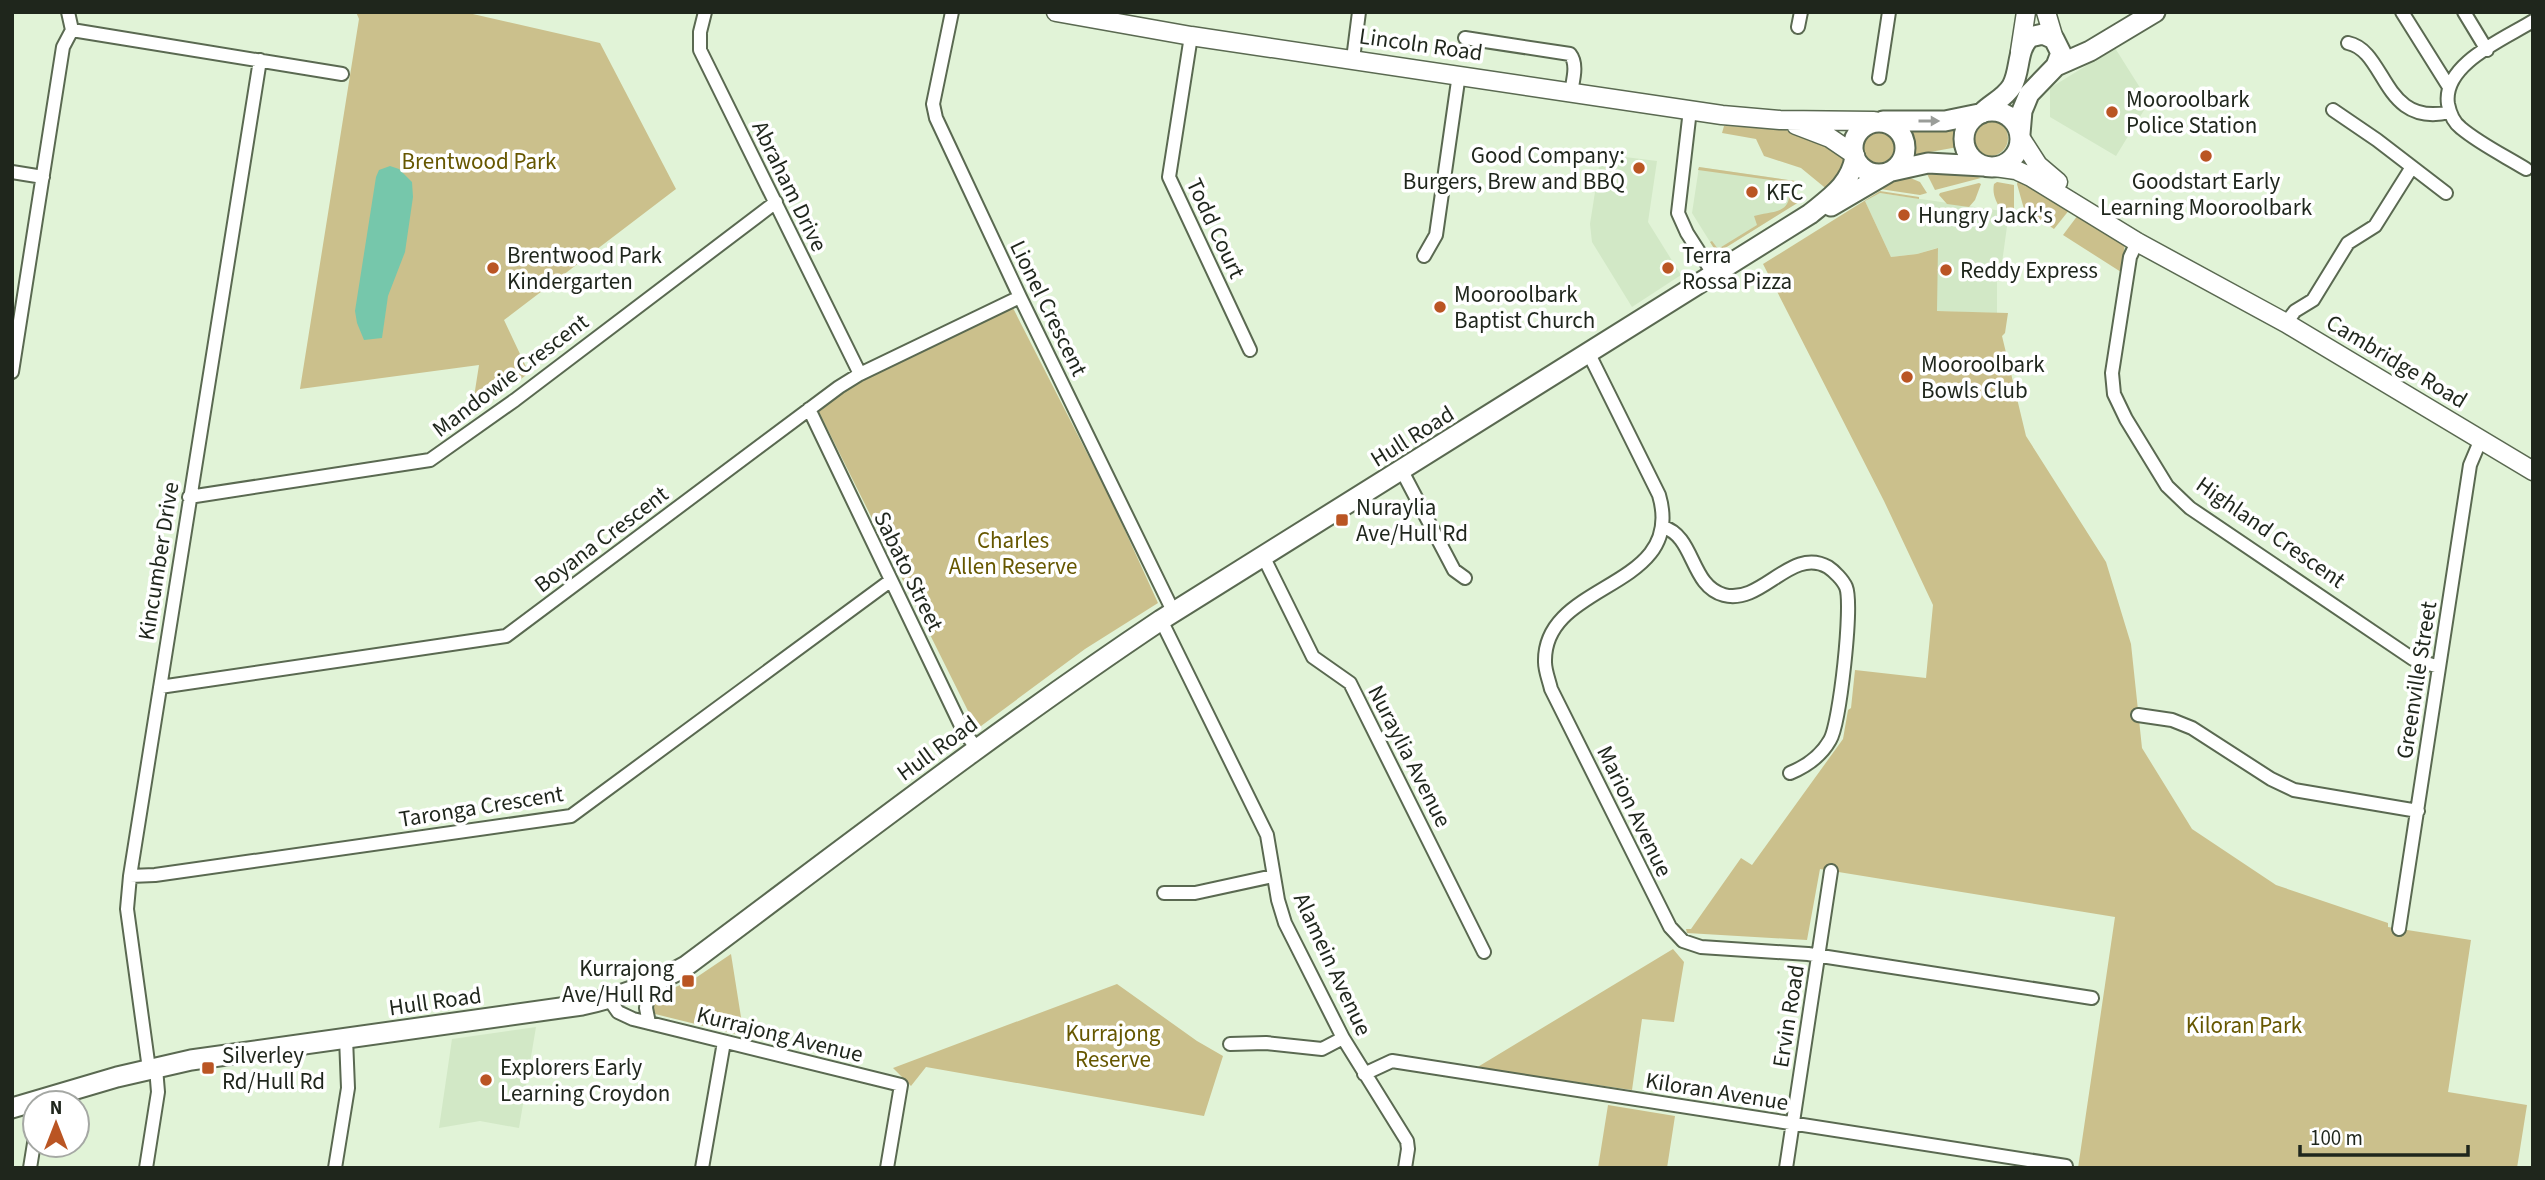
<svg xmlns="http://www.w3.org/2000/svg" width="2545" height="1180" font-family="'Source Sans 3',sans-serif">
<style>
.built{fill:#d2e8c6}
.green{fill:#cbc08c}
.water{fill:#76c7ab}
.lines{fill:none;stroke-linecap:round;stroke-linejoin:round}
.street-casing{stroke:#5a6951;stroke-width:16}
.secondary-casing{stroke:#5a6951;stroke-width:21}
.primary-casing{stroke:#5a6951;stroke-width:23}
.street{stroke:#fff;stroke-width:12}
.secondary{stroke:#fff;stroke-width:18}
.primary{stroke:#fff;stroke-width:19}
.oneway{fill:#9a9d99}
.poi-dot{fill:#ba5523;stroke:#fff;stroke-width:2.5}
.labels{text-anchor:middle;stroke-width:7;stroke-linejoin:round;paint-order:stroke}
.street-label{font-size:23px;fill:#1f261c;stroke:#fff}
.poi-label{font-size:23px;fill:#1f261c;stroke:#fff;text-anchor:start}
.park-label{font-size:23px;fill:#665700;stroke:#fff}
</style>
<rect width="100%" height="100%" fill="#e1f3d7"/>
<path class="built" d="M2115 48 2149 102 2116 156 2050 117V88Z
M1601 154 1657 161 1648 222 1681 275 1632 307 1592 242 1590 224Z
M1699 167 1795 181 1799 202 1717 253 1692 213Z
M1880 193 2009 212 2001 270 1997 271V313L1936 311 1937 248 1917 254 1891 257 1865 201Z
M536 1027 519 1128 480 1121 439 1128 452 1039Z"/>
<path class="green" d="M356 12H464L600 43 676 189 504 320 529 373 471 416 479 365 300 389 359 19Z
M1972 138a18 18 0 1 1 36 0a18 18 0 1 1-36 0Z
M1724 126C1766 128 1793 124 1830 148 1837 152 1843 155 1846 163L1829 191 1801 168 1764 156 1756 139 1722 133Z
M1958 130V147L1913 155 1914 143 1909 131Z
M1862 150a18 18 0 1 1 36 0a18 18 0 1 1-36 0Z
M1699 167 1795 181 1799 202 1717 253 1710 242 1712 241 1718 249 1757 225 1754 216C1768 211 1790 215 1789 194 1788 186 1785 184 1778 181L1698 170Z
M1926 172 1968 174 1981 178 1935 190Z
M1908 177 1920 182 1927 193 1920 195 1880 189 1843 212 1840 209 1895 179Z
M2019 178 2070 209 2054 229 2024 209 2017 184Z
M1997 182 2014 185V211H2002C1996 202 1992 194 1994 184Z
M1979 183 1981 184 1975 200 1969 207 1947 204 1939 195 1940 193Z
M1880 191 1919 197V199L1880 193 1865 201 1891 257 1917 254 1938 248 1937 311 2008 313 2005 333 2002 336 2026 436 2106 562 2131 644 2142 748 2192 829 2276 885 2388 923V927L2471 940 2448 1092 2527 1105 2517 1168H2078L2115 917 1820 869 1807 940 1687 933 1686 929H1691L1741 858 1752 865 1843 739 1848 710 1851 708 1855 670 1926 678 1933 605 1884 501 1763 264Z
M2078 215 2125 244 2121 272 2063 235Z
M1013 308 1112 502 1158 603 1085 649 977 729 818 410 865 378Z
M1673 949 1684 962 1674 1022 1642 1019 1632 1090 1476 1068Z
M731 954 744 1036 655 1014 652 1005 655 996 694 979Z
M1117 984 1197 1041 1223 1056 1204 1116 926 1067 911 1086 893 1068Z
M1608 1105 1675 1116 1667 1168H1598Z"/>
<path class="water" d="M390 166 399 169 412 182 413 197 405 252 388 296 382 338 364 340 357 323 355 311 376 177 379 170Z"/>
<g class="lines">
<g class="street-casing">
<path id="street" d="M705 12 700 32V50L860 374
M952 12 933 104 936 118 1020 297 1173 611
M2402 12 2449 87
M2464 12 2487 50
M1798 27 1801 12
M72 30 342 74
M1191 36 1169 177 1250 350
M1465 38 1570 54C1578 64 1573 80 1571 92
M2348 43C2387 51 2382 128 2450 112
M1353 59 1359 12
M1879 78 1889 12
M1690 110 1678 213 1687 233 1714 275
M2333 110 2377 140 2446 193
M2526 169C2505 156 2480 144 2461 128 2453 122 2450 114 2448 104 2442 64 2504 39 2533 21
M12 172 43 177
M2137 242 2130 257 2112 373 2114 394 2126 419 2167 486 2190 508 2413 659 2439 667
M1424 256 1436 235 1459 74
M2286 323 2295 311 2313 300 2348 243 2375 226 2412 167
M1589 354 1659 495C1687 591 1543 580 1545 662 1545 671 1549 680 1551 689L1670 927 1683 941 1701 947 1808 954 2092 998
M12 372 63 47 72 30 68 12
M809 409 963 730 977 749
M1402 471 1454 570 1465 578
M189 497 430 460 515 400 776 202
M1663 527C1695 536 1690 586 1724 595 1762 605 1791 546 1828 567 1834 571 1843 580 1846 587 1853 604 1840 723 1830 740 1821 756 1807 766 1790 773
M1263 556 1313 657 1350 683 1484 952
M1161 620 1267 835 1278 900 1285 923 1343 1038 1407 1141 1408 1149 1405 1168
M160 687 506 636 839 387 860 374 1020 297
M2138 715 2172 720 2192 728 2271 779 2294 790 2418 811
M130 876 155 875 571 816 890 581
M1164 893H1195L1273 876
M2399 929 2470 465 2481 439
M649 986 646 1008 649 1023
M609 999 618 1012 633 1019 901 1085 887 1168
M1230 1044 1266 1043 1322 1049 1343 1038
M149 1069 127 909 130 876 260 60
M1364 1074 1392 1061 2066 1166
M30 1168 35 1137
M146 1168 158 1092 156 1068
M335 1168 348 1088 346 1038
M702 1168 724 1042
M1786 1168 1831 871"/>
</g>
<g class="secondary-casing">
<path id="secondary" d="M1056 12 1191 36 1722 115 1780 120 1874 121
M2046 12 2054 39
M2020 51 2026 12
M1796 125 1830 138 1855 155
M2020 137 2038 165 2058 182
M1995 167 2016 170 2031 177 2137 242 2286 323 2533 471"/>
</g>
<g class="primary-casing">
<path id="primary" d="M1964 139a28 28 0 1 1 56 0a28 28 0 1 1-56 0Z
M1982 113C1992 103 2005 98 2012 86 2021 70 2016 50 2030 37L2043 34 2054 39 2061 53 2056 66
M1883 121H1945L1979 114
M1853 148a26 26 0 1 1 52 0a26 26 0 1 1-52 0Z
M2020 134 2022 111 2029 94 2056 66 2090 51 2155 12
M1892 171 1928 163 1983 166
M1831 206 1889 172
M12 1108 117 1077 191 1060 582 1005C620 997 652 985 686 966 843 849 998 729 1161 620L1810 214C1831 197 1851 184 1855 157"/>
</g>
<use href="#street" class="street"/>
<use href="#secondary" class="secondary"/>
<use href="#primary" class="primary"/>
</g>
<defs><path id="oneway-solid" d="M-6-.8H1V-3.2L6.5 0L1 3.2V.8H-6Z" transform="scale(1.75)"/></defs>
<use class="oneway" href="#oneway-solid" transform="translate(1929 121)"/>
<g class="poi-dot">
<circle cx="2112" cy="112" r="7"/>
<circle cx="2206" cy="156" r="7"/>
<circle cx="1639" cy="168" r="7"/>
<circle cx="1752" cy="192" r="7"/>
<circle cx="1904" cy="215" r="7"/>
<circle cx="493" cy="268" r="7"/>
<circle cx="1668" cy="268" r="7"/>
<circle cx="1946" cy="270" r="7"/>
<circle cx="1440" cy="307" r="7"/>
<circle cx="1907" cy="377" r="7"/>
<rect x="1335" y="513" width="14" height="14" rx="3.5"/>
<rect x="681" y="974" width="14" height="14" rx="3.5"/>
<rect x="201" y="1061" width="14" height="14" rx="3.5"/>
<circle cx="486" cy="1080" r="7"/>
</g>
<g class="labels">
<g class="street-label">
<text transform="translate(1421 44) rotate(8)" y="8">Lincoln Road</text>
<text transform="translate(790 186) rotate(64)" y="8">Abraham Drive</text>
<text transform="translate(1216 228) rotate(65)" y="8">Todd Court</text>
<text transform="translate(1049 308) rotate(64)" y="8">Lionel Crescent</text>
<text transform="translate(2397 361) rotate(31)" y="8">Cambridge Road</text>
<text transform="translate(510 375) rotate(-37)" y="8">Mandowie Crescent</text>
<text transform="translate(1412 436) rotate(-32)" y="8">Hull Road</text>
<text transform="translate(2271 532) rotate(35)" y="8">Highland Crescent</text>
<text transform="translate(601 539) rotate(-37)" y="8">Boyana Crescent</text>
<text transform="translate(158 561) rotate(-81)" y="8">Kincumber Drive</text>
<text transform="translate(909 571) rotate(64)" y="8">Sabato Street</text>
<text transform="translate(2416 680) rotate(-81)" y="8">Greenville Street</text>
<text transform="translate(937 748) rotate(-36)" y="8">Hull Road</text>
<text transform="translate(1410 756) rotate(63)" y="8">Nuraylia Avenue</text>
<text transform="translate(481 806) rotate(-9)" y="8">Taronga Crescent</text>
<text transform="translate(1635 811) rotate(64)" y="8">Marion Avenue</text>
<text transform="translate(1333 964) rotate(65)" y="8">Alamein Avenue</text>
<text transform="translate(435 1001) rotate(-8)" y="8">Hull Road</text>
<text transform="translate(1788 1016) rotate(-81)" y="8">Ervin Road</text>
<text transform="translate(780 1034) rotate(14)" y="8">Kurrajong Avenue</text>
<text transform="translate(1717 1091) rotate(9)" y="8">Kiloran Avenue</text>
</g>
<g class="poi-label">
<text x="2126" y="107">Mooroolbark<tspan x="2126" dy="26">Police Station</tspan></text>
<text x="1625" y="163" text-anchor="end">Good Company:<tspan x="1625" dy="26">Burgers, Brew and BBQ</tspan></text>
<text x="2206" y="189" text-anchor="middle">Goodstart Early<tspan x="2206" dy="26">Learning Mooroolbark</tspan></text>
<text x="1766" y="200">KFC</text>
<text x="1918" y="223">Hungry Jack's</text>
<text x="507" y="263">Brentwood Park<tspan x="507" dy="26">Kindergarten</tspan></text>
<text x="1682" y="263">Terra<tspan x="1682" dy="26">Rossa Pizza</tspan></text>
<text x="1960" y="278">Reddy Express</text>
<text x="1454" y="302">Mooroolbark<tspan x="1454" dy="26">Baptist Church</tspan></text>
<text x="1921" y="372">Mooroolbark<tspan x="1921" dy="26">Bowls Club</tspan></text>
<text x="1356" y="515">Nuraylia<tspan x="1356" dy="26">Ave/Hull Rd</tspan></text>
<text x="674" y="976" text-anchor="end">Kurrajong<tspan x="674" dy="26">Ave/Hull Rd</tspan></text>
<text x="222" y="1063">Silverley<tspan x="222" dy="26">Rd/Hull Rd</tspan></text>
<text x="500" y="1075">Explorers Early<tspan x="500" dy="26">Learning Croydon</tspan></text>
</g>
<g class="park-label">
<text x="479" y="169">Brentwood Park</text>
<text x="1013" y="548">Charles<tspan x="1013" dy="26">Allen Reserve</tspan></text>
<text x="2244" y="1033">Kiloran Park</text>
<text x="1113" y="1041">Kurrajong<tspan x="1113" dy="26">Reserve</tspan></text>
</g>
</g>
<rect width="2545" height="1180" fill="none" stroke="#1f261c" stroke-width="28"/>
<g transform="translate(56 1124)"><circle r="33" fill="#ffffff" stroke="#a5a8a4" stroke-width="2"/>
<path d="M0-5L12 26L0 18L-12 26Z" fill="#ba5523"/>
<text y="-10" font-size="19" font-weight="bold" text-anchor="middle" fill="#1f261c">N</text>
</g>
<path d="M2300 1145v10h168v-10" fill="none" stroke="#1f261c" stroke-width="3.5"/>
<text x="2310" y="1145" font-size="21" fill="#1f261c" stroke="#ffffff" stroke-width="5" paint-order="stroke">100 m</text>
</svg>
